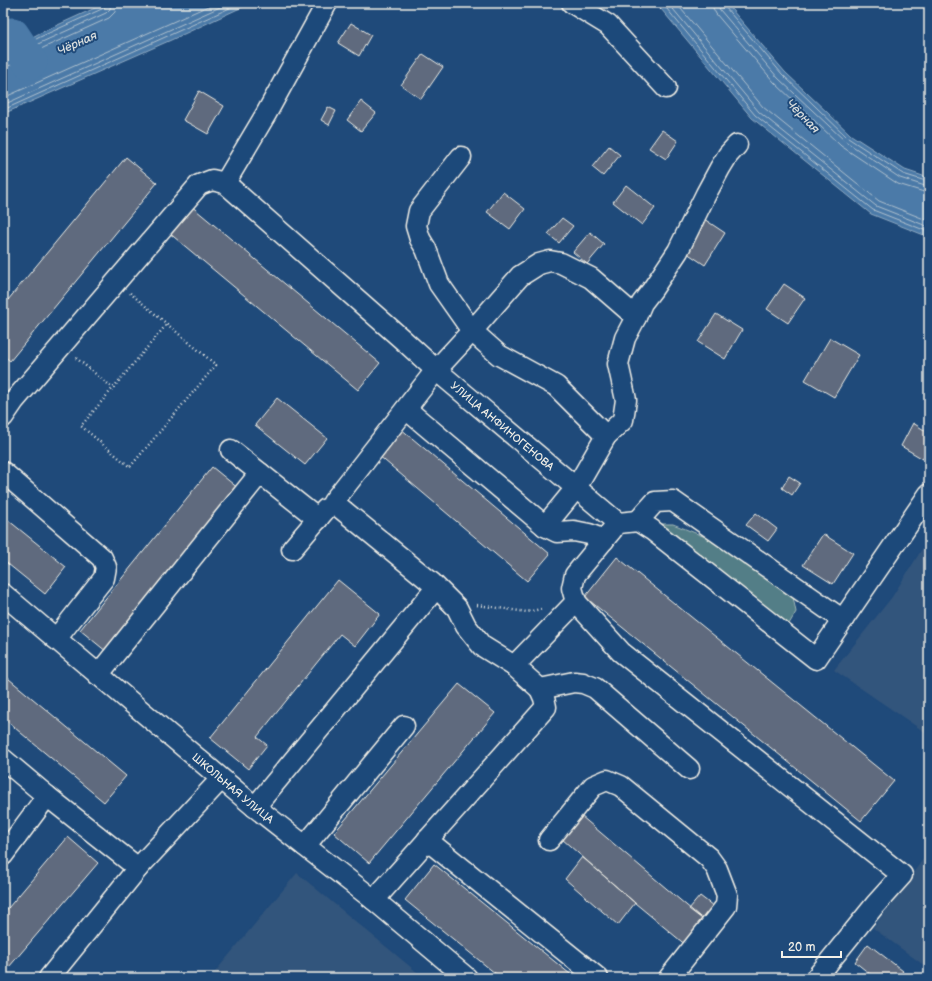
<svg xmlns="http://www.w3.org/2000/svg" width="932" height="981" font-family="'Balsamiq Sans',sans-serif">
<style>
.built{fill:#32547b}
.green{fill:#527e87;stroke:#a3b8b8}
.water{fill:#4b7aa8;stroke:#8faac2}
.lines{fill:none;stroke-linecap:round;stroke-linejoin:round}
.shore{stroke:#b0c1ce;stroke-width:1}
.river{stroke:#4b7aa8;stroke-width:35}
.building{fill:#5e6b7e;stroke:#f4f1e8}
.minor-casing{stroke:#f4f1e8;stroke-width:23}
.path{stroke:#f4f1e8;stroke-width:2.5;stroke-dasharray:1 3;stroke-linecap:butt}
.minor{stroke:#1f4a7a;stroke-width:20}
.labels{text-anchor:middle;stroke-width:4;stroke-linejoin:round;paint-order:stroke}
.street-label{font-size:11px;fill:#f4f1e8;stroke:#1f4a7a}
.water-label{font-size:12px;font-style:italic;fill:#dbdfde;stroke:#1f4a7a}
</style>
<rect width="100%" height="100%" fill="#1f4a7a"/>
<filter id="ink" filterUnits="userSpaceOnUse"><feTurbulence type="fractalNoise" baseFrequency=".025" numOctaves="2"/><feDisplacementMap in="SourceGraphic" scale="8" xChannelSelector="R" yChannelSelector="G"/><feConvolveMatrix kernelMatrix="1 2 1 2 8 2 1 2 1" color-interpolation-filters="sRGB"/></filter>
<g filter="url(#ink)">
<path class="built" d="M929 538V735L834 670 892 597Z
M929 851V969L873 928Z
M297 873 424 978H210Z"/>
<path class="green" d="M662 524H673L735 549 793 597 796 612 786 629 653 535Z"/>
<path class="water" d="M106 3H251L171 40 3 114V53L38 34Z
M656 3H726L785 72 851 135 905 170 929 178V237L871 214 752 118Z"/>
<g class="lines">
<path class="shore" d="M662 3 755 115 873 210 929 232
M668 3 759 112 876 206 929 227
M676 3 763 107 879 201 929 221
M712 3 713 8 716 14 774 82 841 146 898 184 924 192 929 193
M718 3 719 7 720 10 778 78 845 141 900 178 925 186 929 187
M723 3 725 7 782 74 848 138 903 174 929 182
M3 56 6 55 40 37 104 8 106 6V3
M3 61 8 60 42 42 106 13 110 9 111 3
M3 67 11 65 45 47 109 18 115 12 117 3
M3 98 215 3
M3 105 229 3
M3 110 241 3"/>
<path class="river" d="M12 35 30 62"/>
</g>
<path class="building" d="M351 23 371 35 359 56 338 43Z
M423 54 443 67 421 99 401 85Z
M199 91 224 106 208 134 183 120Z
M361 101 376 113 361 131 347 120Z
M328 107 336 111 329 125 321 120Z
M662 130 678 141 666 159 649 148Z
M609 146 620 155 603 176 592 167Z
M126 157 157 183 10 361 3 355V306Z
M626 185 655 208 642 225 613 202Z
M503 192 525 209 510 229 487 212Z
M190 205 380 363 358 390 168 232Z
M562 218 573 226 559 243 548 234Z
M704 219 725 233 705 265 684 251Z
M590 232 604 244 587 264 573 252Z
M784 284 805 298 788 323 767 309Z
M716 314 742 330 725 359 698 342Z
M830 338 859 355 834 397 805 380Z
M277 398 327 438 305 465 255 425Z
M913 423 929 433V449L923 459 901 446Z
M400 428 550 554 527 581 378 455Z
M212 467 239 489 107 652 80 630Z
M789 476 800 483 792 495 782 488Z
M756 513 777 529 768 541 746 525Z
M3 516 66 567 45 594 3 560Z
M823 534 853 553 833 584 803 565Z
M617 557 894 781 861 821 585 597Z
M338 580 380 614 355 646 340 634 257 737 267 745 248 769 210 738Z
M3 674 126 776 104 802 3 718Z
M459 684 495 713 369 863 334 833Z
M581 816 706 922 687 946 635 903 562 839Z
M68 837 98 863 3 974V914Z
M582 857 635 903 618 925 565 879Z
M434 864 575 978H501L405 900Z
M700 896 717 909 706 922 689 909Z
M868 944 903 971 898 978H875L855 962Z"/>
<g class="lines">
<g class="minor-casing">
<g id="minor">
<path d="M572 3 608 25 666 88"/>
<path d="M461 157 419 211 416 226 420 239 426 249 439 284 472 331 499 355 556 386 606 436"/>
<path d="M225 183 266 114 327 3"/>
<path d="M406 409 545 526 557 532 574 531 589 534 604 540"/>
<path id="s1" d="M3 417 14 401 199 185 212 180 225 183 402 339 436 370 618 523 638 521 652 530 816 659 929 494"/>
<path d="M231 450 260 473"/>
<path d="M3 472 102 558 106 567 104 578 56 639"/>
<path d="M638 521 655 502 673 501 843 620"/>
<path d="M545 526 576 488 606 436 623 420 626 400 618 364 625 338 636 317"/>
<path d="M292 549 326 509"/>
<path id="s2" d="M3 594 255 807 374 900 467 978"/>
<path d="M576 602 572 588 575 575 612 530"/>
<path d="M514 666 482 646 466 626 457 608 432 583 333 502 436 370 472 331 520 276 539 264 550 261 561 263 591 278 636 317 642 303 652 290 678 251 706 194 720 168 728 155 737 145"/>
<path d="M98 675 260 473 318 519"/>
<path d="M540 689 574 682 583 683 595 688 689 769"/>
<path d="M3 759 47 796 138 868 221 779"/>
<path d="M255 807 436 588"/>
<path d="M427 840 598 978"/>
<path d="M549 840 593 786 607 780 621 786 709 858 717 869 727 895 726 906 669 978"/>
<path d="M305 846 404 726"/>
<path d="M3 855 47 796"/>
<path d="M374 900 546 707 544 698 540 689 514 666 576 602 621 652 902 875 875 905 816 978"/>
<path d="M49 978 138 868"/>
</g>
</g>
<path class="path" d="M130 293 216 365 130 467 81 426 167 324
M76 358 113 388
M477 605 527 612 541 609"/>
<use href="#minor" class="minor"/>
</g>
</g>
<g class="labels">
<g class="street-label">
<text dy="4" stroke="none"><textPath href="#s1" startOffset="700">УЛИЦА АНФИНОГЕНОВА</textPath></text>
<text dy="4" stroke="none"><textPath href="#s2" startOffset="301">ШКОЛЬНАЯ УЛИЦА</textPath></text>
</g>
<g class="water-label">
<text transform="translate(77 43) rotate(-24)" y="4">Чёрная</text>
<text transform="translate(803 116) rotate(46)" y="4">Чёрная</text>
</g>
</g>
<rect width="932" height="981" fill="none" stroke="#1f4a7a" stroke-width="16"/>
<rect x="8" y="8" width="916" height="965" fill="none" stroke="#f4f1e8" stroke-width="1.5" filter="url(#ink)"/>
<path d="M782 951v6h59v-6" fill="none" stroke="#f4f1e8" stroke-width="2"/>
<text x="788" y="951" font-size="12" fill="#f4f1e8" stroke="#1f4a7a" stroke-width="3" paint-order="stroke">20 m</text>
</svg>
